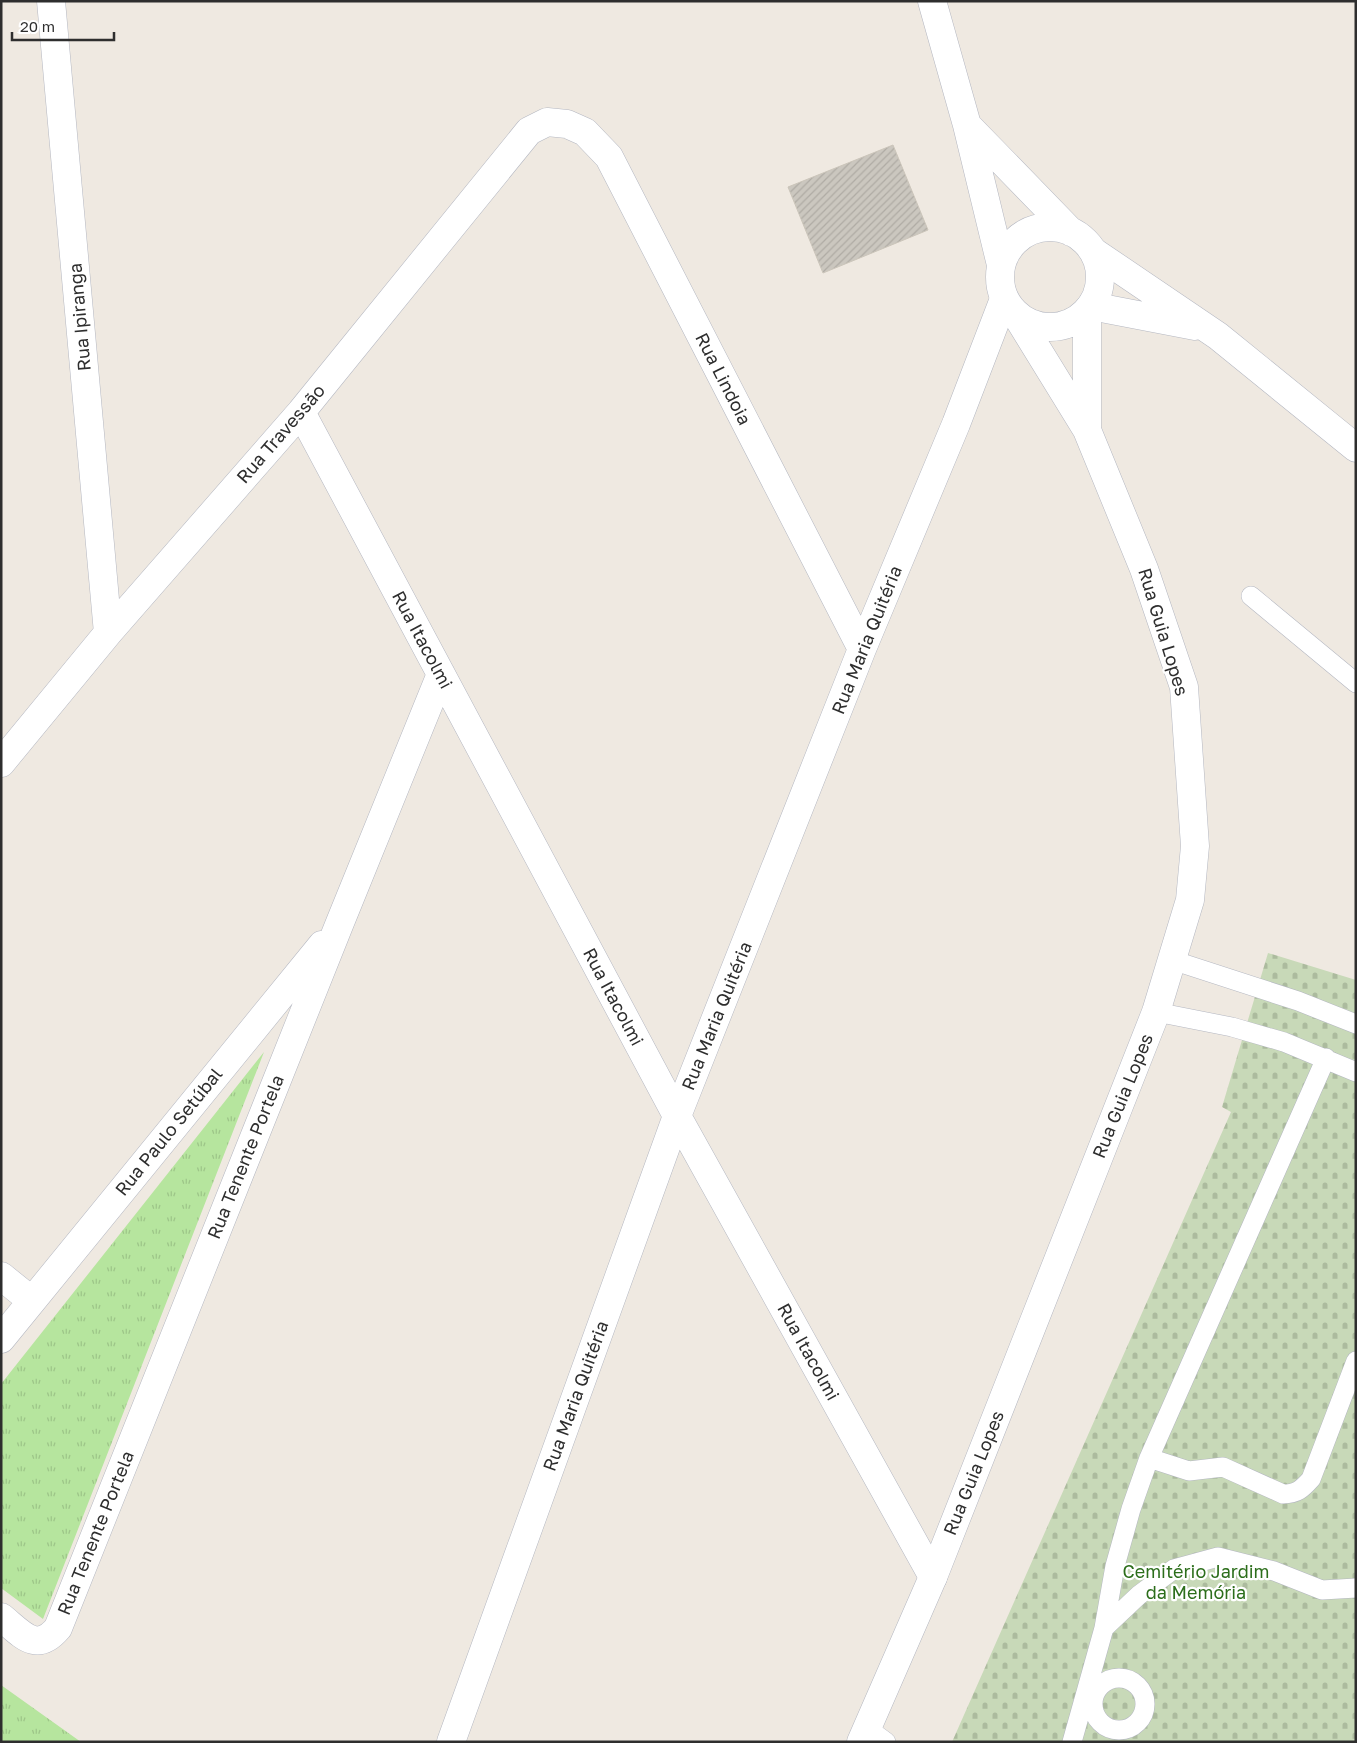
<svg xmlns="http://www.w3.org/2000/svg" width="1357" height="1743" font-family="'Golos Text',sans-serif">
<style>
.cemetery{fill:url(#cemetery-stones)}
.park{fill:url(#park-tufts)}
.building{fill:url(#building-hatch);stroke:#cbc5ba}
.lines{fill:none;stroke-linecap:round;stroke-linejoin:round}
.service-casing{stroke:#b4b7c1;stroke-width:20}
.minor-casing{stroke:#b4b7c1;stroke-width:29}
.tertiary-casing{stroke:#b4b7c1;stroke-width:29}
.secondary-casing{stroke:#b4b7c1;stroke-width:29}
.service{stroke:#fff;stroke-width:19}
.minor{stroke:#fff;stroke-width:28}
.tertiary{stroke:#fff;stroke-width:28}
.secondary{stroke:#fff;stroke-width:28}
.labels{text-anchor:middle;stroke-width:4.5;stroke-linejoin:round;paint-order:stroke}
.street-label{font-size:18px;fill:#2e2e2e;stroke:#fff}
.park-label{font-size:18px;fill:#2c6e1b;stroke:#fff}
</style>
<defs>
<pattern id="cemetery-stones" width="16" height="16" patternUnits="userSpaceOnUse" patternTransform="scale(1.25)"><rect width="16" height="16" fill="#c8d9b8"/><path d="M2 7V4a2 2 0 0 1 4 0v3zM10 15v-3a2 2 0 0 1 4 0v3z" fill="#acbb9e"/></pattern>
<pattern id="park-tufts" width="24" height="20" patternUnits="userSpaceOnUse" patternTransform="scale(1.25)"><rect width="24" height="20" fill="#b6e59e"/><path d="M3 7l-1-3M5 7V3M7 7l1-3M15 17l-1-3M17 17v-4M19 17l1-3" fill="none" stroke="#9dc588"/></pattern>
<pattern id="building-hatch" width="6" height="6" patternUnits="userSpaceOnUse" patternTransform="scale(1.25)"><rect width="6" height="6" fill="#cbc7bf"/><path d="M-1 1l2-2M0 6l6-6M5 7l2-2" fill="none" stroke="#afaba4"/></pattern>
</defs>
<rect width="100%" height="100%" fill="#efe9e1"/>
<path class="cemetery" d="M1268 953 1356 980V1742H952L1231 1112 1222 1107Z"/>
<path class="park" d="M264 1052 43 1619 1 1588V1384Z
M1 1685 81 1742H1Z"/>
<path class="building" d="M893 145 928 230 823 273 788 187Z"/>
<g class="lines">
<g class="service-casing">
<path id="service" d="M1251 596 1356 683
M1172 960 1298 1001 1356 1024
M1156 1012 1232 1027 1284 1042 1356 1072
M1149 1458 1189 1471 1223 1467 1283 1494C1297 1494 1302 1489 1311 1479L1356 1361
M1104 1628 1115 1566 1131 1509 1149 1458 1326 1058
M1093 1704a26 26 0 1 1 52 0a26 26 0 1 1-52 0Z
M867 1728 886 1742
M1072 1742 1104 1628 1139 1595 1174 1569 1218 1557 1274 1571 1322 1590 1356 1588"/>
</g>
<g class="minor-casing">
<path id="minor" d="M51 1 108 633
M301 412 677 1116 933 1577
M1 763 108 633 301 412 529 131 547 122 567 124 585 132 609 157 862 649
M1 1276 32 1301
M1 1339 322 945
M1 1617C22 1634 36 1654 58 1628L339 925 441 674
M451 1742 677 1116 862 649 956 424 1004 299"/>
</g>
<g class="tertiary-casing">
<path id="tertiary" d="M1094 252 1218 336 1356 448
M1091 306 1195 326"/>
</g>
<g class="secondary-casing">
<path id="secondary" d="M932 1 967 125 1001 265
M968 126 1071 232
M1000 277a50 50 0 1 1 100 0a50 50 0 1 1-100 0Z
M1087 430V311
M861 1742 933 1577 1156 1012 1190 900 1195 846 1184 687 1144 569 1087 430 1015 313"/>
</g>
<use href="#service" class="service"/>
<use href="#minor" class="minor"/>
<use href="#tertiary" class="tertiary"/>
<use href="#secondary" class="secondary"/>
</g>
<g class="labels">
<g class="street-label">
<text transform="translate(80 317) rotate(-95)" y="6">Rua Ipiranga</text>
<text transform="translate(723 379) rotate(63)" y="6">Rua Lindoia</text>
<text transform="translate(281 434) rotate(-49)" y="6">Rua Travessão</text>
<text transform="translate(1163 632) rotate(73)" y="6">Rua Guia Lopes</text>
<text transform="translate(422 640) rotate(62)" y="6">Rua Itacolmi</text>
<text transform="translate(867 640) rotate(-68)" y="6">Rua Maria Quitéria</text>
<text transform="translate(613 997) rotate(62)" y="6">Rua Itacolmi</text>
<text transform="translate(717 1016) rotate(-68)" y="6">Rua Maria Quitéria</text>
<text transform="translate(1123 1096) rotate(-68)" y="6">Rua Guia Lopes</text>
<text transform="translate(169 1132) rotate(-51)" y="6">Rua Paulo Setúbal</text>
<text transform="translate(246 1157) rotate(-68)" y="6">Rua Tenente Portela</text>
<text transform="translate(808 1352) rotate(61)" y="6">Rua Itacolmi</text>
<text transform="translate(576 1396) rotate(-70)" y="6">Rua Maria Quitéria</text>
<text transform="translate(974 1473) rotate(-68)" y="6">Rua Guia Lopes</text>
<text transform="translate(96 1533) rotate(-68)" y="6">Rua Tenente Portela</text>
</g>
<g class="park-label">
<text x="1196" y="1578">Cemitério Jardim<tspan x="1196" dy="21">da Memória</tspan></text>
</g>
</g>
<rect width="1357" height="1743" fill="none" stroke="#2e2e2e" stroke-width="5"/>
<path d="M12 32v8h102v-8" fill="none" stroke="#2e2e2e" stroke-width="2.5"/>
<text x="20" y="32" font-size="15" fill="#2e2e2e" stroke="#ffffff" stroke-width="4" paint-order="stroke">20 m</text>
</svg>
